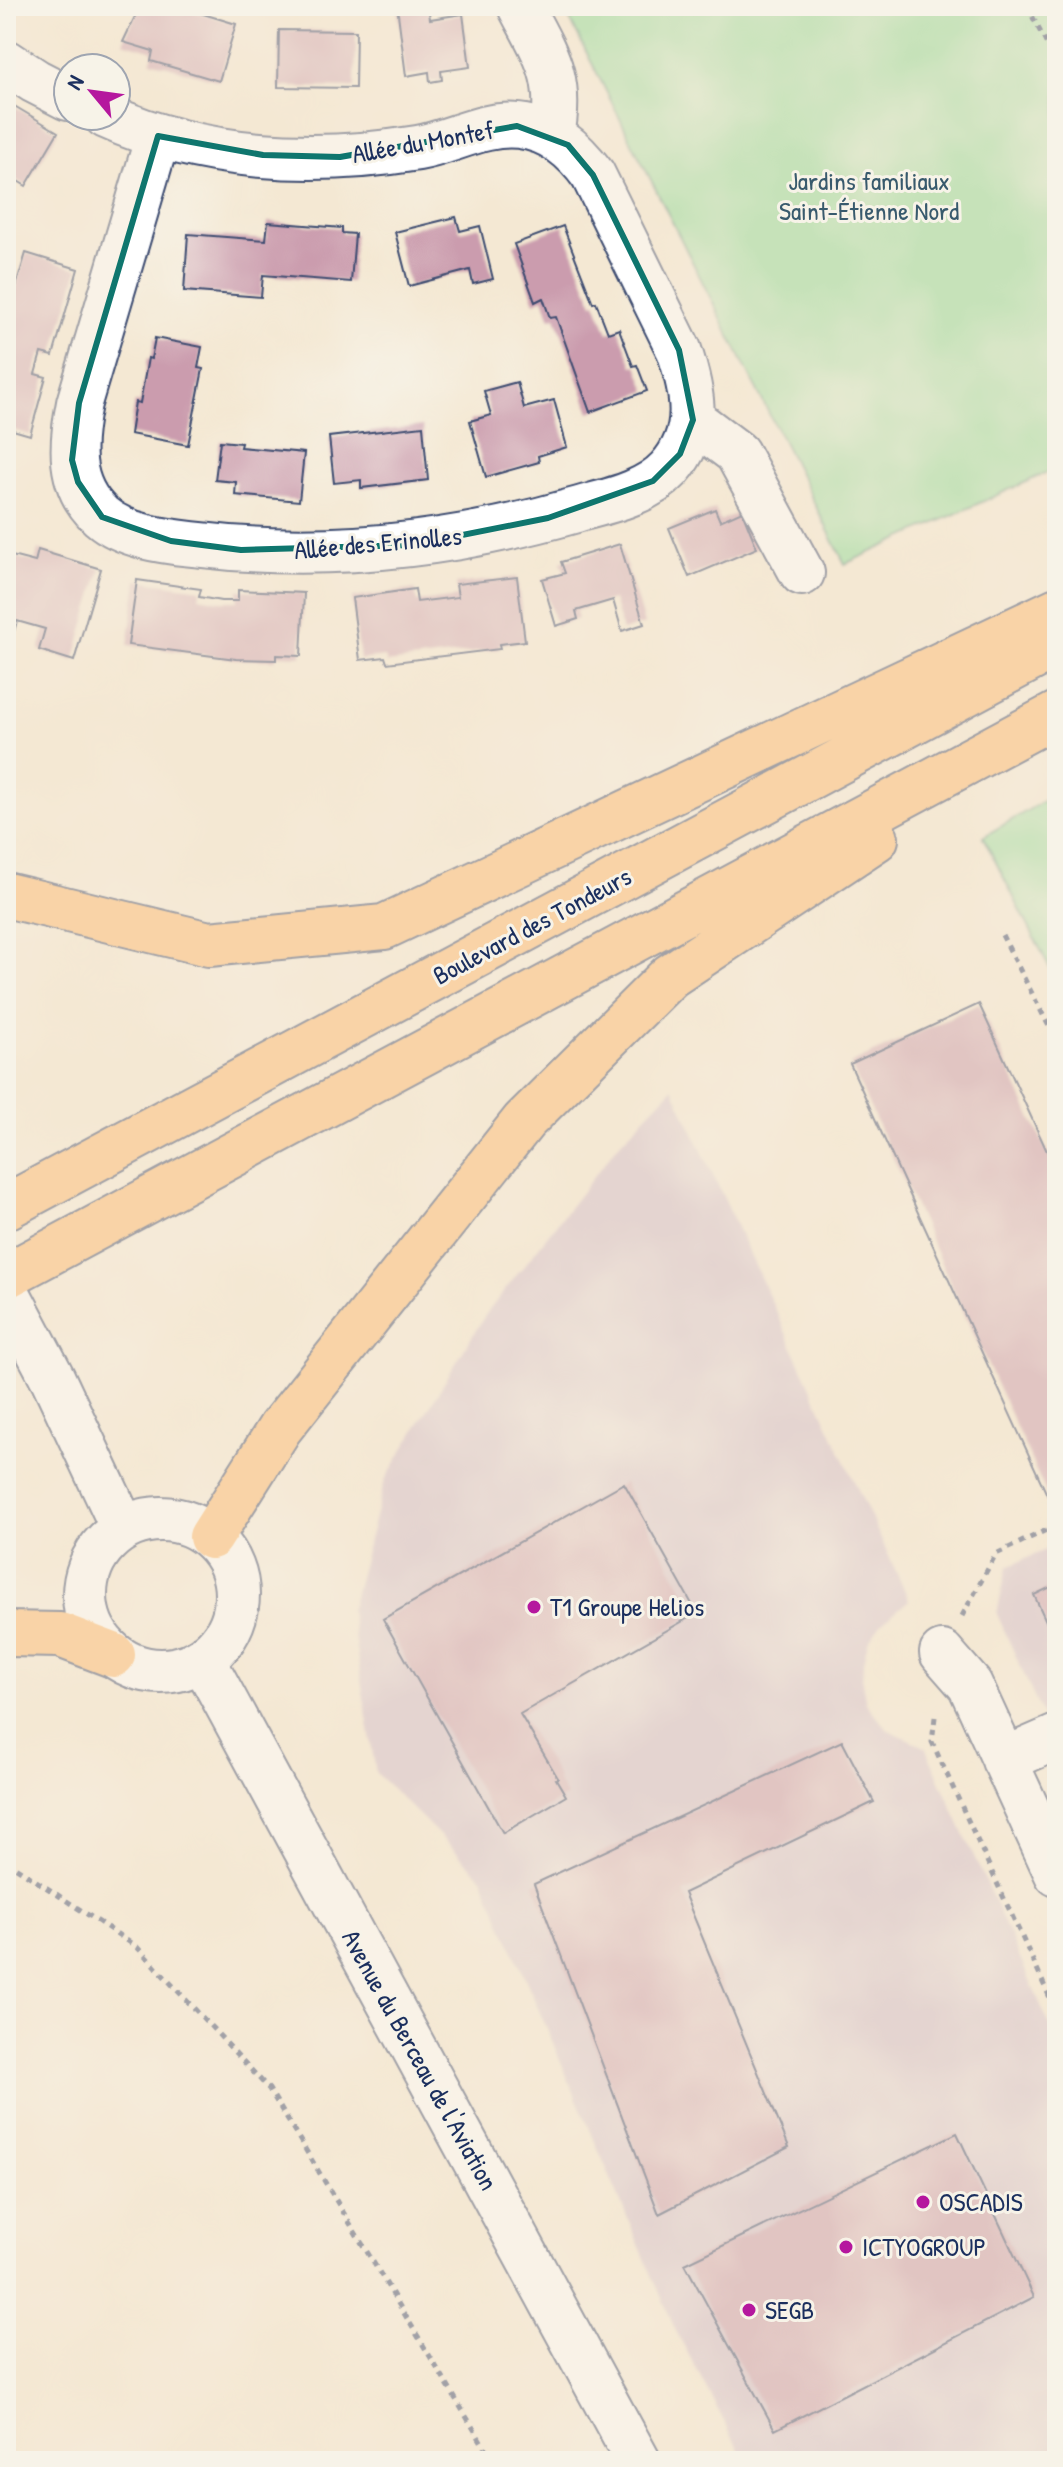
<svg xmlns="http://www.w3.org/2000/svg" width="1063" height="2467" font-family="'Patrick Hand',sans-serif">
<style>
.industrial{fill:#d1bdcc}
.green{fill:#8edc9a;stroke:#54867c;stroke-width:2}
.building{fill:#cb9cae}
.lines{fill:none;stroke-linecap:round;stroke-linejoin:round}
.minor-casing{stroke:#3c4b70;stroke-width:48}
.highway-casing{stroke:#3c4b70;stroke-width:48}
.path{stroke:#3c4b70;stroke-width:5;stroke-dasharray:6 6;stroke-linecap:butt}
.minor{stroke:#fff;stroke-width:44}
.highway{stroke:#febb71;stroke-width:44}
.marked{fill:none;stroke:#0f766e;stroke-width:6;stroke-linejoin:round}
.poi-dot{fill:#b5179e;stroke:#f7f3e8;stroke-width:3}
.labels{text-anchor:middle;stroke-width:6;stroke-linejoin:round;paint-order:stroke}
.street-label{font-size:26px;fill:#1b2f5e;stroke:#f7f3e8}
.park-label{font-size:26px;fill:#385a6d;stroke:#f7f3e8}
.poi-label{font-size:26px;fill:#1b2f5e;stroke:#f7f3e8;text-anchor:start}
</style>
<rect width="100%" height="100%" fill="#f7f3e8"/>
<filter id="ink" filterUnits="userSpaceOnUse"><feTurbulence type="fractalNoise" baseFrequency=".0125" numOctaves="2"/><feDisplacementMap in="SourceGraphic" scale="16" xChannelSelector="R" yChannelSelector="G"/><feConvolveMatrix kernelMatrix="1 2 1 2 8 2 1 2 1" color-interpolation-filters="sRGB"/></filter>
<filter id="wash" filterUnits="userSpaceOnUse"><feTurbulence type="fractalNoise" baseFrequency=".006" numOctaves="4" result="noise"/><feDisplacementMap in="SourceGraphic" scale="32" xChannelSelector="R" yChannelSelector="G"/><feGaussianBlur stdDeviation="1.8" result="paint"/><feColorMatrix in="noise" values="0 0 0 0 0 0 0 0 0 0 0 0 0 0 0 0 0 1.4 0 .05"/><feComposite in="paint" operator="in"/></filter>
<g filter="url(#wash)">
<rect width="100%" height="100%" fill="#f4e8d3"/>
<path class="industrial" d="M673 1088 909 1600 881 1624 868 1642 863 1661 862 1683 866 1703 887 1729 925 1747 1057 2041V2461H745L675 2329 482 1877 376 1773 350 1611 385 1480 484 1317 619 1144Z
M1057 1545V1749L997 1614 1007 1567Z"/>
<path class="green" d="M563 6H1057V468L845 564Z
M1057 793V982L983 837Z"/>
<g id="blocks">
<path class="building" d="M140 6H177L236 24 219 81 151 61 153 51 123 42Z
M397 6H428L430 19 463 14 470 67 441 71 442 80 430 82 429 72 406 76Z
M279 30 356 31 355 88 278 87Z
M6 101 58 132 26 186 6 174Z
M456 217 460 231 480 226 493 279 473 284 470 270 409 286 395 232Z
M268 222 342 228V233L355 234 351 282 263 275 261 297 184 291 188 234 266 240Z
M563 226 593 303 596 302 608 333 619 329 633 366 637 365 647 391 590 412 556 317 550 318 543 298 535 302 514 244Z
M26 253 78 269 53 356 41 353 35 374 46 377 30 435 6 428V320Z
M155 338 202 347 198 368 203 369 188 445 130 434 135 402 140 403 148 358 151 359Z
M517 382 524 408 554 400 567 447 538 456 539 462 486 477 470 421 491 415 484 391Z
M423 426 428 480 361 488V480L334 483 329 437Z
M220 441 241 443 240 447 304 453 299 501 235 495 236 482 215 480Z
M715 509 720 521 742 511 757 548 689 577 669 528Z
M620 544 644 624 622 631 613 600 576 611 578 619 556 626 542 579 565 573 561 562Z
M38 550 101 569 74 661 39 650 45 629 17 621 11 642 6 640 8 555 35 562Z
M517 577 525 641 499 644 500 649 387 663 385 657 360 660 352 598 415 589 417 602 458 597 456 584Z
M137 580 201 589 199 597 221 601H238V590L304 593 301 656 276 655V660L236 659 128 645Z
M979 1004 1057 1173V1493L1048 1497 850 1064Z
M624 1483 697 1613 520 1714 558 1778 556 1779 566 1796 503 1833 383 1619Z
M1057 1584V1645L1034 1595Z
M842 1741 874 1802 684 1893 789 2147 659 2214 534 1884Z
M957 2133 1034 2297 775 2430 685 2264Z"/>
</g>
</g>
<g filter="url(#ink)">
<use href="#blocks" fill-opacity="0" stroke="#3c4b70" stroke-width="2"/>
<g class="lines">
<g class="minor-casing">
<path id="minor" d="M520 6C546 56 563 77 552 136
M6 62 35 81 68 98
M106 116C202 160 315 165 418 148 452 142 484 122 519 126 552 130 574 149 593 175L679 350C693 392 702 432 669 469 646 494 607 501 576 510 451 546 321 560 192 544 163 541 124 536 101 516 67 485 71 443 79 403L158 136
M693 420 737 453 802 573
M6 1290 53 1379 123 1528
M85 1595a76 76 0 1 1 152 0a76 76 0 1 1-152 0Z
M942 1653 970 1685 1057 1874
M203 1660 638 2461
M1004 1760 1057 1737"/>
</g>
<g class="highway-casing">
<path id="highway" d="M6 895 209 944 384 927 1057 610
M6 1207 1057 645
M6 1276 1057 714
M211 1537 280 1428 524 1121 670 976 876 839
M6 1634 60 1635 113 1655"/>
</g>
<path class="path" d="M1027 6 1057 64
M1002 935 1057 1042
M962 1616 996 1554 1057 1525
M935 1717 932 1742 1057 2013
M6 1861 137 1947 269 2089 493 2461"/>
<use href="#minor" class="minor"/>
<use href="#highway" class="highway"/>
</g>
</g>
<path d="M0 0H1063V2467H0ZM517 126 568 145 593 175 679 350 693 420 680 454 653 481 548 518 412 545 241 550 171 541 102 517 78 482 72 460 79 403 158 136 263 155 340 157Z" fill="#f4e8d3" fill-opacity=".55" fill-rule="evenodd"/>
<path class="marked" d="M517 126 568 145 593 175 679 350 693 420 680 454 653 481 548 518 412 545 241 550 171 541 102 517 78 482 72 460 79 403 158 136 263 155 340 157Z"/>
<g class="poi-dot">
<circle cx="534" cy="1607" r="8"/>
<circle cx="923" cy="2202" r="8"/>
<circle cx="846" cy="2247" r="8"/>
<circle cx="749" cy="2310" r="8"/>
</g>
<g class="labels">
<g class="street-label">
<text transform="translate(423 142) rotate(-10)" y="9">Allée du Montef</text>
<text transform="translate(378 543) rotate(-5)" y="9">Allée des Erinolles</text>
<text transform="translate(532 926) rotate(-28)" y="9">Boulevard des Tondeurs</text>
<text transform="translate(420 2060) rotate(61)" y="9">Avenue du Berceau de l'Aviation</text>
</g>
<g class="park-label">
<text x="869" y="190">Jardins familiaux<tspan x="869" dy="30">Saint-Étienne Nord</tspan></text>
</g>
<g class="poi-label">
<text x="550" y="1616">T1 Groupe Helios</text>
<text x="939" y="2211">OSCADIS</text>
<text x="862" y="2256">ICTYOGROUP</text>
<text x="765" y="2319">SEGB</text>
</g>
</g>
<rect width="1063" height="2467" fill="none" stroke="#f7f3e8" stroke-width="32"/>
<g transform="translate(92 92) rotate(299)"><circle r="38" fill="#f7f3e8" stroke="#9fa5b1" stroke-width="2"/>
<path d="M0-6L14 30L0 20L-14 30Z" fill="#b5179e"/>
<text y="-12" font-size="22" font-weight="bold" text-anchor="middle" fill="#1b2f5e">N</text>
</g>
</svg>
